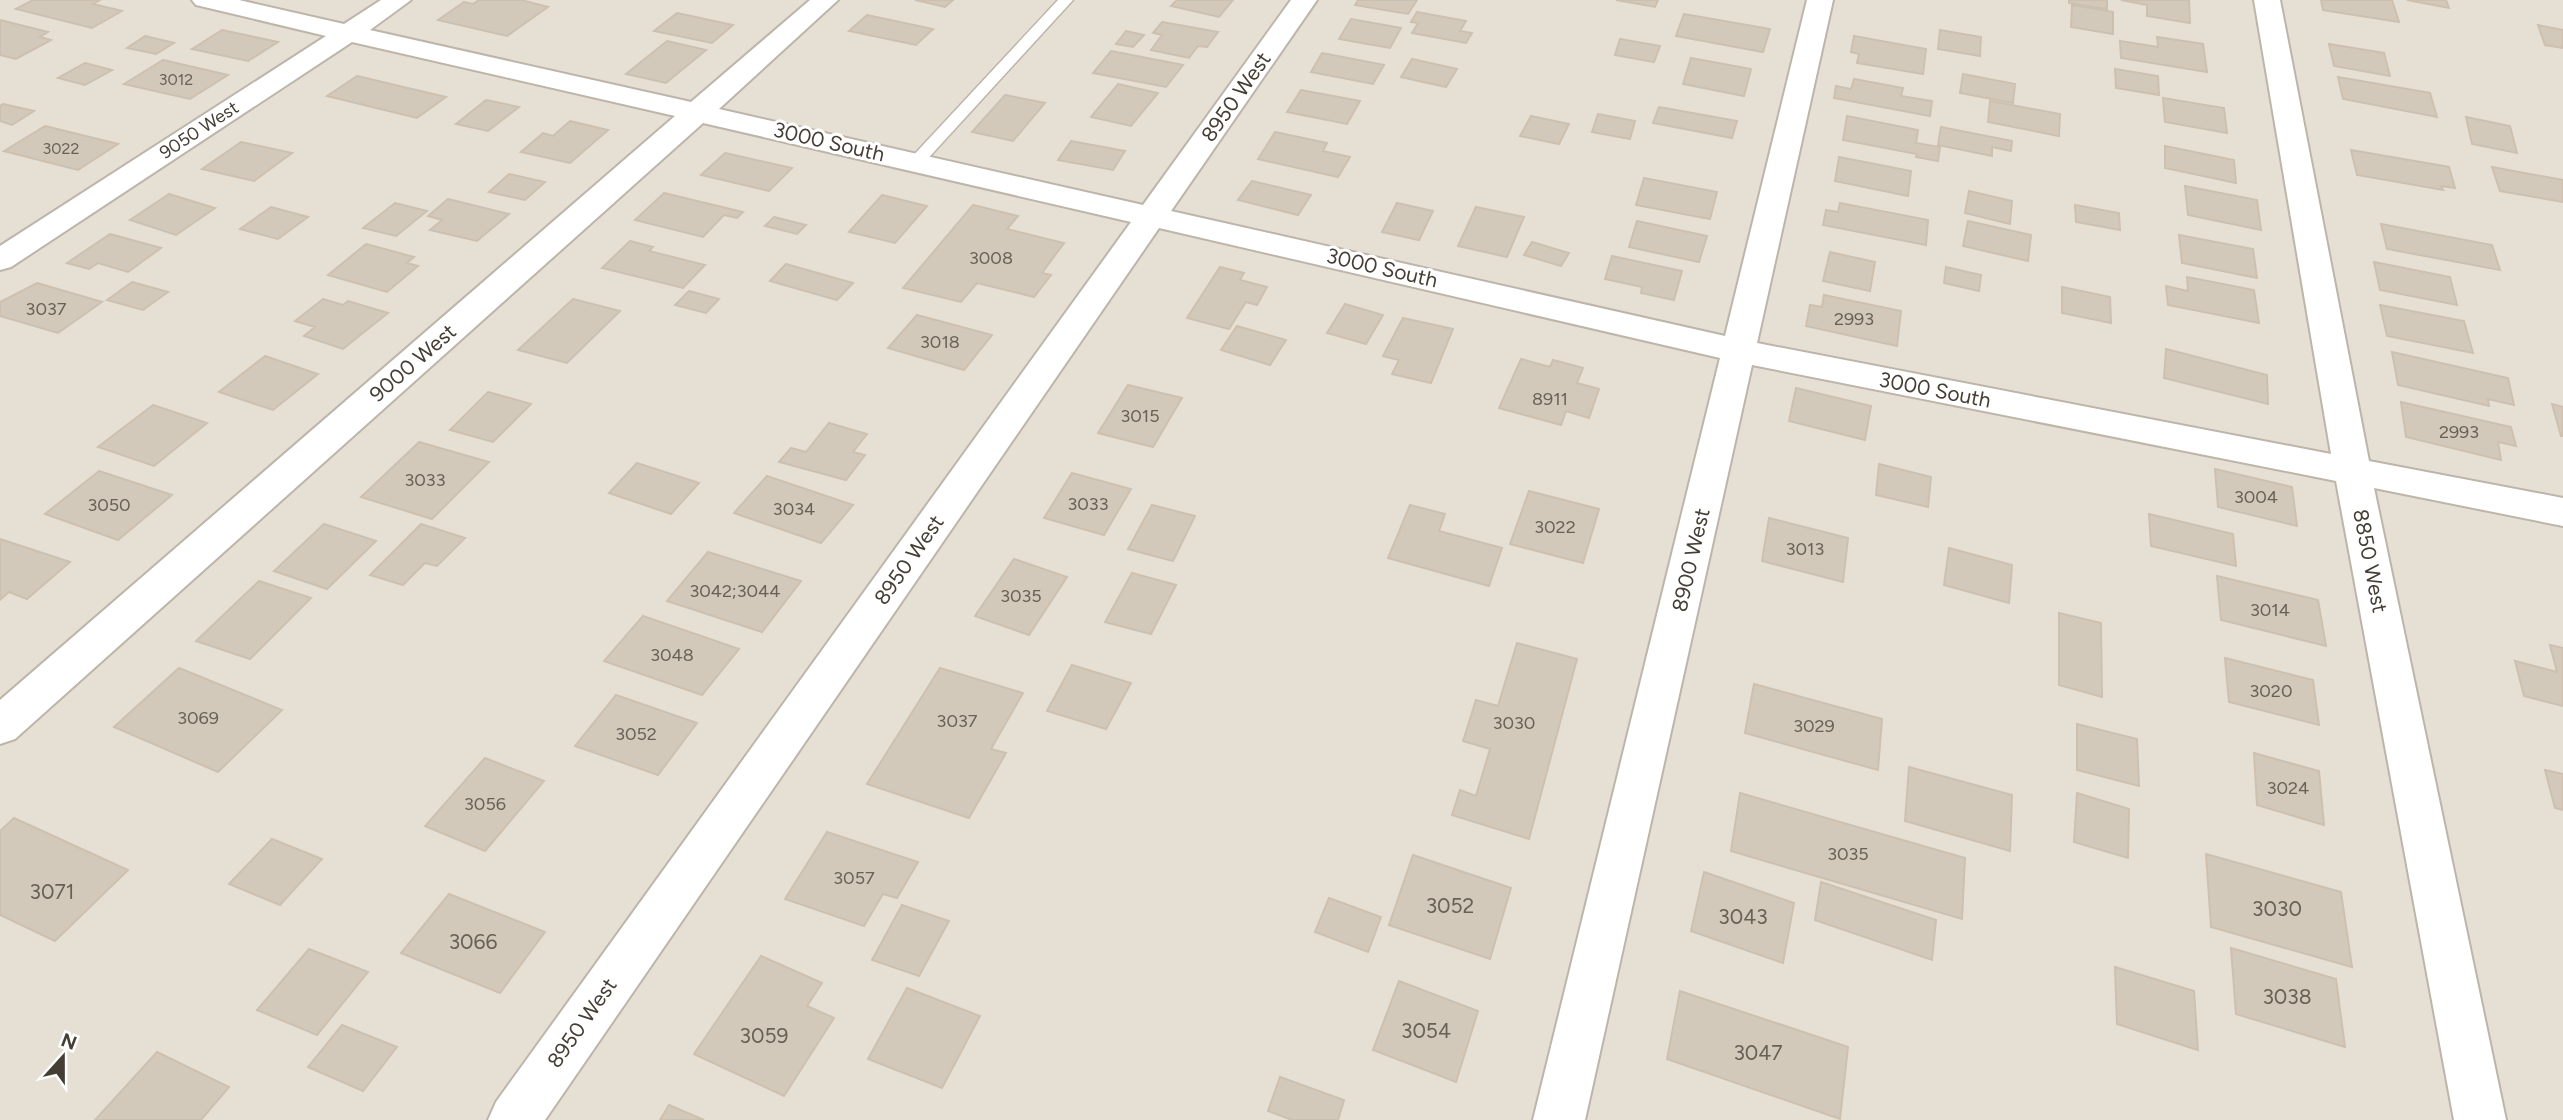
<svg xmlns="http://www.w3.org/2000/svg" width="2563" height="1120" font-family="Figtree,sans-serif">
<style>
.residential{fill:#e6dfd4}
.building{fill:#d3c9bb;stroke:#cec0af;stroke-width:2}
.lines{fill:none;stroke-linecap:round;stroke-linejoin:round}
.lane-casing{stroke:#bdb5a9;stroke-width:3}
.street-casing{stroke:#bdb5a9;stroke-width:4}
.lane{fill:#fff;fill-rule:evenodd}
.street{fill:#fff;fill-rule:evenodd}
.labels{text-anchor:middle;stroke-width:6;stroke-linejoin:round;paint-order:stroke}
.far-number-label{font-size:16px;fill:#686156}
.far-street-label{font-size:18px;fill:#443e35;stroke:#fff}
.number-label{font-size:18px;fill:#686156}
.street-label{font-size:21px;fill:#443e35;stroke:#fff}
.near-number-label{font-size:21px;fill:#686156}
</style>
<rect width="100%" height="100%" fill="#f2eee6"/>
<path class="residential" d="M0 0H2563V1120H0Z"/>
<path class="building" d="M33 0H100L93 4 122 11 92 28 16 9Z
M479 0H521L548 7 507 36 438 20 464 2 473 4Z
M915 0H953L945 7Z
M1177 0H1233L1219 17 1171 6Z
M1358 0H1417L1408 14 1355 5Z
M1616 0H1658L1655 7Z
M2069 0H2107V9L2069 3Z
M2121 0H2189L2190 23 2147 16V5Z
M2321 0H2392L2399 22 2323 10Z
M2446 0 2449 8 2407 0Z
M2072 5 2113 12V34L2071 27Z
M1417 12 1466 21 1460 31 1472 33 1466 43 1412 33 1418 23 1411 22Z
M677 13 733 25 712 43 654 31Z
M1684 14 1770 29 1763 52 1676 36Z
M867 15 933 29 916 45 849 31Z
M1351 19 1401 28 1390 48 1339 39Z
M0 20 48 32 40 37 51 40 16 59 0 55Z
M1162 22 1218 32 1207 47 1198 46 1189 58 1151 50 1162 35 1153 33Z
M2538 25 2563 30V48L2545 45Z
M222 30 278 42 248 61 192 49Z
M1940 30 1981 37 1980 56 1938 49Z
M1126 31 1144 35 1133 47 1116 44Z
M145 36 174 43 156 54 127 48Z
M1854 36 1926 49 1923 74 1857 63 1859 54 1851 52Z
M2157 37 2203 44 2207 72 2121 58 2120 41 2158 47Z
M1620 39 1660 46 1654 62 1615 55Z
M667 41 706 50 666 83 626 74Z
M2329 44 2384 53 2390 76 2334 66Z
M1111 51 1183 65 1166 87 1093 73Z
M1322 53 1384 65 1373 84 1311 72Z
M1691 58 1751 69 1744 96 1683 84Z
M1412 59 1457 69 1446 87 1401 77Z
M163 60 228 75 190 99 124 84Z
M85 63 112 70 85 85 58 78Z
M2115 69 2158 76 2159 95 2116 88Z
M1963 74 2015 84 2013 103 1960 93Z
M357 76 446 97 417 118 327 96Z
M2338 77 2430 93 2437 117 2343 99Z
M1854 79 1903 88 1901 96 1932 101 1930 116 1834 98 1836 86 1851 89Z
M1118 84 1158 93 1131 126 1091 117Z
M1301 90 1360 101 1347 124 1287 112Z
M1005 95 1045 103 1013 141 972 132Z
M2163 98 2224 108 2227 133 2165 122Z
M486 100 519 107 488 131 456 124Z
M1990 101 2060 114 2059 136 1988 122Z
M3 104 34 111 12 125 0 121V106Z
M1659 107 1737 121 1732 138 1653 123Z
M1598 114 1635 121 1630 139 1592 132Z
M1531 116 1569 124 1559 144 1520 136Z
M1847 116 1918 130 1916 143 1940 147 1938 161 1916 157 1917 154 1843 140Z
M2466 117 2510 126 2517 153 2472 144Z
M570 121 608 130 570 163 521 152 543 133 553 136Z
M45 126 118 144 78 170 4 151Z
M1941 127 2012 141 2011 151 1992 147V156L1938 145Z
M1275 132 1327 143 1323 151 1350 157 1338 177 1258 159Z
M1071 141 1125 151 1113 170 1058 160Z
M241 142 292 153 254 181 202 169Z
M2165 146 2234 160 2236 183 2165 168Z
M2351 150 2449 167 2455 188 2441 186 2443 190 2357 175Z
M725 153 792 168 769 191 701 175Z
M1839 157 1911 171 1908 196 1835 181Z
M2492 167 2563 180V202L2500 191Z
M509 174 545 182 525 200 489 192Z
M1644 178 1717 192 1710 219 1636 205Z
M1252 181 1311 195 1298 215 1238 200Z
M2185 186 2257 200 2261 230 2188 215Z
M1969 191 2012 201 2010 224 1965 213Z
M664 193 743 212 737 218 724 215 703 237 635 220Z
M169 194 215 208 176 235 130 220Z
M882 195 927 206 895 243 849 232Z
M448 199 509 214 477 241 430 230 442 220 428 216Z
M395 203 427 211 396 236 363 228Z
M1397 203 1433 211 1419 240 1382 232Z
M1840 203 1928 220 1926 245 1823 225 1826 210 1838 212Z
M973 205 1018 216 1007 229 1064 243 1042 273 1051 275 1034 297 977 283 961 302 903 288Z
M2075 205 2119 213 2120 230 2076 222Z
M271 207 308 217 278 239 240 229Z
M1476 207 1524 217 1507 257 1458 246Z
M774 217 806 225 797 234 765 226Z
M1637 221 1707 236 1699 262 1629 247Z
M1968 221 2031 235 2028 261 1963 246Z
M2381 224 2492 245 2500 270 2387 249Z
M110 234 161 248 128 272 98 263 89 269 67 263Z
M2179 235 2253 249 2257 278 2182 263Z
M630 241 653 247 649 251 705 265 683 288 602 268Z
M1532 242 1569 253 1561 266 1524 255Z
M366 244 414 257 407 263 418 266 387 292 328 275Z
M1830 252 1875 262 1870 291 1823 281Z
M1612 256 1682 271 1674 300 1641 293 1642 287 1605 279Z
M2374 262 2450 277 2457 305 2380 290Z
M786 264 853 283 837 300 770 281Z
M1220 267 1244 273 1240 280 1267 287 1257 305 1246 302 1229 329 1187 318Z
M1946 267 1981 275 1979 291 1944 283Z
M2187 277 2254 290 2259 323 2168 305 2166 286 2188 291Z
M132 282 168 292 143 310 107 300Z
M37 283 102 302 58 333 0 316V302Z
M2062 287 2110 297 2111 323 2062 313Z
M689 291 719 299 706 313 675 305Z
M1824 295 1901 311 1897 346 1806 326 1810 305 1822 307Z
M323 299 343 305 348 301 388 313 343 349 304 336 315 327 295 321Z
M573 299 620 311 567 363 518 350Z
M1345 304 1383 315 1366 344 1327 333Z
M2380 305 2464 321 2473 353 2387 336Z
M917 315 992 335 964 370 888 348Z
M1403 318 1453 329 1431 383 1392 374 1399 360 1383 356Z
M1237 326 1286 340 1270 365 1221 350Z
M2166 349 2267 375 2268 404 2164 378Z
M2392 352 2508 378 2514 405 2488 399 2489 406 2398 385Z
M265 356 318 374 273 410 219 392Z
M1521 359 1550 367 1553 360 1583 368 1577 383 1599 389 1589 418 1566 411 1561 425 1499 408Z
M1128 385 1182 398 1153 447 1098 433Z
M1796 388 1871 406 1865 440 1789 421Z
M488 392 531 404 493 442 450 430Z
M2401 402 2511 427 2516 446 2498 442 2501 460 2406 437Z
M2552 404 2563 407V436H2561Z
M153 405 207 423 154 466 98 447Z
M829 423 867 434 853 452 865 455 846 480 779 462 791 448 806 452Z
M419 442 489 462 432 519 361 497Z
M637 463 699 483 671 514 609 493Z
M1879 464 1931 477 1928 507 1876 495Z
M2215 469 2292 487 2297 526 2218 507Z
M99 471 172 495 118 540 45 514Z
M1072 473 1131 489 1104 535 1044 518Z
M767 476 853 505 821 543 734 513Z
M1529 491 1599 509 1583 563 1510 544Z
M1152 505 1195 516 1173 561 1128 549Z
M1410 505 1445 514 1439 531 1502 548 1489 586 1388 558Z
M2149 514 2233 534 2236 566 2151 546Z
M1769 518 1848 538 1843 582 1762 561Z
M324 524 376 541 327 589 274 571Z
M421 524 465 538 437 566 425 563 403 585 370 575Z
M0 539 70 562 27 599 9 592 0 600Z
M1949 548 2012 565 2009 603 1944 585Z
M708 552 801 581 762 632 667 601Z
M1014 559 1067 577 1029 635 975 616Z
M1132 573 1176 585 1151 634 1105 622Z
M2217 576 2318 600 2326 646 2221 620Z
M259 581 311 598 250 659 196 641Z
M2059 613 2101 623 2102 697 2059 685Z
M643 616 739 649 702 695 604 661Z
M1517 643 1577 659 1529 839 1452 815 1460 790 1476 796 1490 749 1463 741 1476 700 1498 706Z
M2550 645 2563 648V706L2524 696 2515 661 2557 672Z
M2225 658 2313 680 2319 725 2229 702Z
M1072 665 1131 683 1106 729 1047 711Z
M179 668 282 710 218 772 114 727Z
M940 668 1023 693 991 749 1006 753 969 818 867 784Z
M1754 684 1882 719 1878 770 1745 733Z
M616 695 697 723 658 775 575 746Z
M2077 724 2137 739 2139 786 2077 770Z
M2254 753 2319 771 2324 825 2257 805Z
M485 758 544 781 485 851 425 826Z
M1909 767 2012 795 2010 851 1905 821Z
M2545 770 2563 774V810L2555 808Z
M1740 793 1965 858 1962 919 1731 851Z
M2077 793 2129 809 2128 858 2074 842Z
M14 818 128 870 55 941 0 915V831Z
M827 832 918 862 897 898 883 894 864 926 785 899Z
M272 839 322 859 280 905 229 884Z
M2206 854 2341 892 2352 967 2211 927Z
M1413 855 1511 888 1490 959 1389 925Z
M1704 872 1794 903 1783 963 1691 931Z
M1821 882 1936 920 1932 960 1815 920Z
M449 894 545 932 500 993 401 953Z
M1329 898 1381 917 1368 952 1315 932Z
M902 905 949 921 919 976 872 960Z
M2231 948 2336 979 2345 1047 2236 1014Z
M309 949 368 972 317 1035 257 1010Z
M761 956 822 983 807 1006 834 1018 784 1096 694 1054Z
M2115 967 2194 991 2198 1050 2117 1024Z
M1399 981 1478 1011 1456 1082 1373 1050Z
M907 988 980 1016 942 1088 868 1059Z
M1680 991 1848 1047 1840 1119 1667 1059Z
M342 1025 397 1047 363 1091 308 1067Z
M157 1052 229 1087 201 1120H95Z
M1280 1077 1344 1100 1338 1120H1292L1268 1111Z
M669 1105 704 1120H660Z"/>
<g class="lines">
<g class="lane-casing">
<path id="lane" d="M1058 0H1073L922 165H910V159Z"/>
</g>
<g class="street-casing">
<path id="street" d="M192 0H239L344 24 381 0H411L370 30 691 102 810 0H838L719 109 1143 205 1291 0H1317L1171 211 1725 336 1807 0H1833L1757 343 2331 454 2254 0H2280L2369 461 2563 498V526L2374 488 2506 1120H2454L2336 481 1752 365 1585 1120H1533L1720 358 1159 228 545 1120H488L496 1102 1131 222 703 123 15 739 0 744V700L675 116 352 42 11 267 0 270V246L326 36 196 5Z"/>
</g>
<use href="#lane" class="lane"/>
<use href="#street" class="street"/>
</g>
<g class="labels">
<g class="far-number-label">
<text x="176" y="85">3012</text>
<text x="61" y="154">3022</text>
</g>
<g class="far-street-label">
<text transform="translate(199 130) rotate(-33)" y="6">9050 West</text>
</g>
<g class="number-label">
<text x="991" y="264">3008</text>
<text x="46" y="315">3037</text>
<text x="1854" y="325">2993</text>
<text x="940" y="348">3018</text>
<text x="1550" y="405">8911</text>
<text x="1140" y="422">3015</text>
<text x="2459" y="438">2993</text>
<text x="425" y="486">3033</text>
<text x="2256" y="503">3004</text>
<text x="1088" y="510">3033</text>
<text x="109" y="511">3050</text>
<text x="794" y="515">3034</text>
<text x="1555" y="533">3022</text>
<text x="1805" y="555">3013</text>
<text x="735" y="597">3042;3044</text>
<text x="1021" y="602">3035</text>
<text x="2270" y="616">3014</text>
<text x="672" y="661">3048</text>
<text x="2271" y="697">3020</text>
<text x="198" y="724">3069</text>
<text x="957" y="727">3037</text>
<text x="1514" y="729">3030</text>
<text x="1814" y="732">3029</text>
<text x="636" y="740">3052</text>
<text x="2288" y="794">3024</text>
<text x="485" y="810">3056</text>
<text x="1848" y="860">3035</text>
<text x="854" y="884">3057</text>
</g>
<g class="street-label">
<text transform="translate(1236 97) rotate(-55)" y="7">8950 West</text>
<text transform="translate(829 142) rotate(13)" y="7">3000 South</text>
<text transform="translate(1382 268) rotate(13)" y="7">3000 South</text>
<text transform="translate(413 363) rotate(-41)" y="7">9000 West</text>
<text transform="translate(1935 390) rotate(11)" y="7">3000 South</text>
<text transform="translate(909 560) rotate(-55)" y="7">8950 West</text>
<text transform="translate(1691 560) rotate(-77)" y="7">8900 West</text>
<text transform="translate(2370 561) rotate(79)" y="7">8850 West</text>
<text transform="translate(582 1023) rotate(-55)" y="7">8950 West</text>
</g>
<g class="near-number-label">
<text x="52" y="899">3071</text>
<text x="1450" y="913">3052</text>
<text x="2277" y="916">3030</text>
<text x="1743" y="924">3043</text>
<text x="473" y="949">3066</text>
<text x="2287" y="1004">3038</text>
<text x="1426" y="1038">3054</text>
<text x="764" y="1043">3059</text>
<text x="1758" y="1060">3047</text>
</g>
</g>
<g transform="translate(63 1057) rotate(21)" stroke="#ffffff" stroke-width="5" paint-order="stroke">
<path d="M0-5L12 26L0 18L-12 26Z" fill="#443e35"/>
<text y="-10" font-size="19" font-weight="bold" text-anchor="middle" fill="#443e35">N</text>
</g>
</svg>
